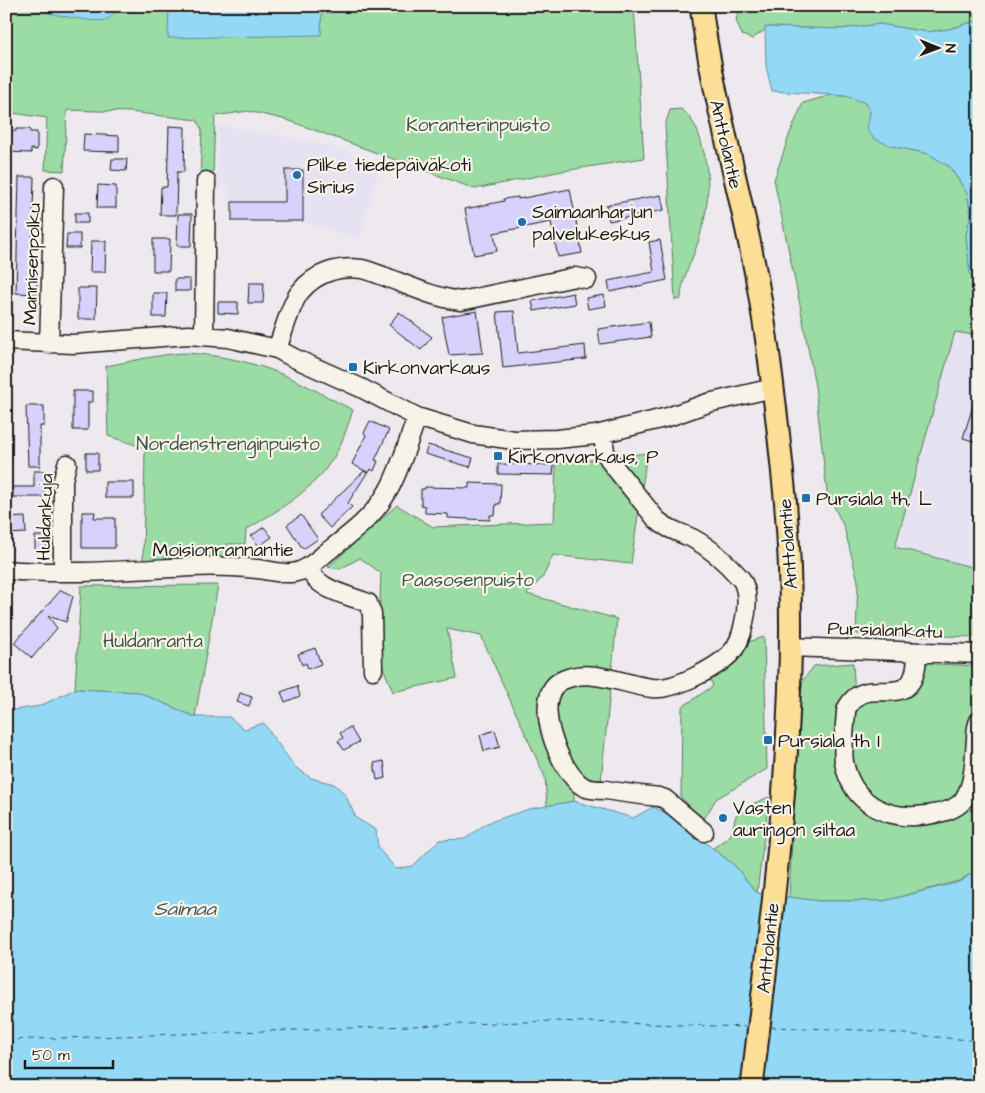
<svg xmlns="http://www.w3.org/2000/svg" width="985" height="1093" font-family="'Architects Daughter',sans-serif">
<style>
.built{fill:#e6e2f2}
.green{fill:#9bdba4;stroke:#5c7c60}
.water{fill:#93d8f5;stroke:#638d9e}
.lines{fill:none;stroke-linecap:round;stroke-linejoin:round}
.ferry{stroke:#40545d;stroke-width:1;stroke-dasharray:6 5;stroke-linecap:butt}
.building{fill:#d6d2fb;stroke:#1c1c1c}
.minor-casing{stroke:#1c1c1c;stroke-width:21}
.major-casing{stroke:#1c1c1c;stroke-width:25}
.minor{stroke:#f7f3e8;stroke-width:18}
.major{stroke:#fdde96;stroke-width:21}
.poi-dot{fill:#1f6fb2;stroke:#f7f3e8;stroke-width:2}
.labels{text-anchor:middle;stroke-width:4.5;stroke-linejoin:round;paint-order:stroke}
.park-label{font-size:19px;fill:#425545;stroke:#f7f3e8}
.street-label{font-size:19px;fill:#1c1c1c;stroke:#f7f3e8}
.poi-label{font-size:19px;fill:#1c1c1c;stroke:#f7f3e8;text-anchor:start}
.water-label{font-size:20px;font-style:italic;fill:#40545d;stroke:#f7f3e8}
</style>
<rect width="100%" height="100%" fill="#ede9ee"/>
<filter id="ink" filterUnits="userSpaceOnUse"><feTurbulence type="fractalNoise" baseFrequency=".02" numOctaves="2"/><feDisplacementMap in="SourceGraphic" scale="10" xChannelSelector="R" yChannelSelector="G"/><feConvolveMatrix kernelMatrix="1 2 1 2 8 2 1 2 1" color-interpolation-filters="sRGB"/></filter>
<g filter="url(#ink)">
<path class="built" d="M218 125 304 140 340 149 380 166 359 240 303 221H232V204H228L229 185H217Z
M955 331 979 336V569L895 547Z"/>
<path class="green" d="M6 6H634L644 158 557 172 475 189 287 120 248 111 215 116 213 177H200L202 130 197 120 130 112 67 110 64 171 45 170 47 118 6 112Z
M740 6H979V20L949 29 927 32 880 24 840 29 769 27 752 39 742 35 736 20Z
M831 95C843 96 870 97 870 114 870 119 868 125 867 130L892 146 929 154 950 167 967 193 971 214 966 235 970 274 979 283V336L955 332 895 547 979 569V637L856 634 858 581 844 527 827 492 815 386 800 305 774 180 790 133 803 103Z
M681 109C695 120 700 135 704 153 712 188 707 217 695 251 689 267 681 282 681 299L675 300 665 125 670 110Z
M186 353C220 355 253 362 284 375 308 385 330 399 353 410 347 428 341 448 330 463 310 493 276 511 246 530L245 544H227L226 562 143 564 145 448 108 436 106 366C133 361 159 354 186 353Z
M647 453 631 564 553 555 543 577 527 594 617 619 601 782 574 779V801L547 806 545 777 481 636 447 629 457 678 393 692 378 655 381 573 360 558 340 569 328 567 397 505 433 527 554 522 556 464Z
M218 585 195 717 138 692 75 689 81 586Z
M764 637 767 769 716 799 703 821 681 797 682 707 713 686 707 669 735 646Z
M853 663 855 696 898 691 917 663 979 666V869L959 881 884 901H819L789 897 799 704 803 680 814 666Z
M769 797 757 893 734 865 713 848 731 835 736 815 750 805Z"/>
<path class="water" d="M19 6H118C115 12 111 18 105 20 92 24 34 10 19 6Z
M169 6H322L321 35 168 38Z
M979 20V283L970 274 966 235 971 214 967 193 950 167 929 154 892 146 875 139 867 130 870 112 865 103 847 96 772 91 766 66 765 27 840 29 880 24 927 32 949 29Z
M75 689 138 692 195 717H229L244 729 264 723 273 737 295 767 311 778 334 784 345 794 356 818 376 830 378 848 396 869 413 866 439 840 465 839 487 823 529 809 574 801 633 818 653 807 671 816 734 865 757 893 820 901H884L959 882 979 869V1087H6V711L40 706Z"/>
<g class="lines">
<path class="ferry" d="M770 1027 862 1030 979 1041
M6 1040 553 1021 749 1027"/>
</g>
<path class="building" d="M169 126 185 127 184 172H177L176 215H160L161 187H167Z
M16 129H30V132H37V150L31 149V153L8 152 9 131H16Z
M84 134 119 136V152L83 151Z
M112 159H127L126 171 111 170Z
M285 170H303V221H232V202H285Z
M19 177H34L31 281H37V294L16 293Z
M98 185 116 186V208H97Z
M570 189 582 253 558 257 551 222 494 233 497 251 474 255 465 209 504 201 503 199 518 197V199Z
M661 195 664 210 609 221 606 205Z
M75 213H88V223H75Z
M178 214H192L191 246H177Z
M67 234H80V248H66Z
M153 239H170L169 271H153Z
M660 240 667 280 610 292 608 281 654 272 649 242Z
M91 241H106L105 272H90Z
M175 279H190V291H175Z
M249 283H264L263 303H248Z
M78 288H97L96 319H78Z
M153 293H167L166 317H153Z
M573 293 575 304 534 311 532 301Z
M604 295 606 306 588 309 586 298Z
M218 302H238V314L218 313Z
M477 311 483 353 449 355 442 317Z
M514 311 518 353 585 345 586 359 503 368 497 312Z
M399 312 432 337 421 350 389 325Z
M649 322 651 337 600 344 598 329Z
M73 391H93V402H88V430H73Z
M977 393 979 394V443L963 438Z
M26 406H44V426H40V466H28Z
M370 421 389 430 375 460 378 461 374 471 371 469 369 473 352 464 366 435 364 433Z
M428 445 473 458 470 467 425 454Z
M86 453H98V470H86Z
M498 464 554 465 553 475 498 474Z
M34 471H44V497H13V487H34Z
M364 471 367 473 348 503 352 507 330 528 318 515Z
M105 482H134V498H105Z
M469 483 501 484 500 504H496L495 515H490V520L448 518V514L425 513V506L421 505V489H425V487L469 488Z
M82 512H95L94 518H115V548H82Z
M301 515 318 539 303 549 287 525Z
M25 517 26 533 7 534 6 518Z
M264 527 272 537 259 546 251 536Z
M35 536H47V552H35Z
M61 590 73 596 66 622 48 616 57 628 32 658 14 643Z
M315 648 321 664 308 669 306 663 302 665 298 654Z
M297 686 300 696 285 702 281 692Z
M240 693 252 697 249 706 237 702Z
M350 727 359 742 344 750 338 741 343 738 340 733Z
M495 730 500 747 484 751 480 735Z
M384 761 386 778 377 780 374 763Z"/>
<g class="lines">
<g class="minor-casing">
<path id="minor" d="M204 335 206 181
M6 341 74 344 188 335 228 338 277 349 294 358 361 388 417 417 473 434 514 440 557 439 596 435 668 417 708 403 773 388
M49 344 54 186
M277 349C282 336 292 301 300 292 315 273 338 266 362 269 372 271 382 276 391 279 414 288 437 298 461 301L575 277 587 279
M603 434 605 452 612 464 656 519C666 529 679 532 692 538 711 548 727 563 741 579 749 590 747 611 744 623 742 634 738 646 730 654 716 668 673 691 652 688 623 685 593 667 563 680 528 694 560 774 584 787 590 790 600 790 606 790 624 793 641 795 659 797L665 799 704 832
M308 567C318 591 346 594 368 603L372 614 373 670
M6 570C68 575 130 570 192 567 214 566 236 567 257 569 268 570 280 574 291 573 305 572 316 561 327 552 349 535 374 517 388 491 401 468 408 441 417 417
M63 572V480L67 464
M790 647 979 654
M917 652C917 718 871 674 851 702 848 706 846 708 846 712 845 727 842 748 844 762 852 804 887 821 927 815 939 813 956 811 964 799 975 782 974 760 976 740 976 734 976 727 979 721"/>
</g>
<g class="major-casing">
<path id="major" d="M701 6C713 99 740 188 757 280 770 352 778 425 785 497 803 694 774 892 752 1087"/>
</g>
<use href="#minor" class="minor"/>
<use href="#major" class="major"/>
</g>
</g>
<g class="poi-dot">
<circle cx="297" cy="175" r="5"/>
<circle cx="522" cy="222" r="5"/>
<rect x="348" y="362" width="10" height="10" rx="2.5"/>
<rect x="493" y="451" width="10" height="10" rx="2.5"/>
<rect x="801" y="493" width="10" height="10" rx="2.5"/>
<rect x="763" y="735" width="10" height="10" rx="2.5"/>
<circle cx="723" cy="818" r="5"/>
</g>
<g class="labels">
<g class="park-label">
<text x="478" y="131">Koranterinpuisto</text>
<text x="228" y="450">Nordenstrenginpuisto</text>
<text x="468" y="586">Paasosenpuisto</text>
<text x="153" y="647">Huldanranta</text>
</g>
<g class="street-label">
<text transform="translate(727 144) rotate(77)" y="7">Anttolantie</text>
<text transform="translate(31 264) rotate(-88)" y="7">Mannisenpolku</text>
<text transform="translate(44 517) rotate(-88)" y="7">Huldankuja</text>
<text transform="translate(787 544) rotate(-94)" y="7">Anttolantie</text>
<text x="223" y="556">Moisionrannantie</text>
<text transform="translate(885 629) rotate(2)" y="7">Pursialankatu</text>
<text transform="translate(767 948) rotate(-84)" y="7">Anttolantie</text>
</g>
<g class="poi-label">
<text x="307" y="171">Pilke tiedepäiväkoti<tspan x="307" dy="22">Sirius</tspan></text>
<text x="532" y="218">Saimaanharjun<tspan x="532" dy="22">palvelukeskus</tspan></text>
<text x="363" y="374">Kirkonvarkaus</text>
<text x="508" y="463">Kirkonvarkaus, P</text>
<text x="816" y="505">Pursiala th, L</text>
<text x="778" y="747">Pursiala th I</text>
<text x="733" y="814">Vasten<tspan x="733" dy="22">auringon siltaa</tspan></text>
</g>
<g class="water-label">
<text x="185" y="915">Saimaa</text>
</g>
</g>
<rect width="985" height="1093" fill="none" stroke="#f7f3e8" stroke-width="25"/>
<rect x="12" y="12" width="960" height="1068" fill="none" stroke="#1c1c1c" stroke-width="2" filter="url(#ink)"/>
<g transform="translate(938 48) rotate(91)" stroke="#f7f3e8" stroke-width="4" paint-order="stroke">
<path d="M0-4L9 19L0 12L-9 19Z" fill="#1c1c1c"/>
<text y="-8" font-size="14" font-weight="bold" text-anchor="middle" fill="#1c1c1c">N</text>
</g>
<path d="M25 1060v8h88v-8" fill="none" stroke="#1c1c1c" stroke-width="2.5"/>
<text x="32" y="1060" font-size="15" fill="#1c1c1c" stroke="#f7f3e8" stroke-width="4" paint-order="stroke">50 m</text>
</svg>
